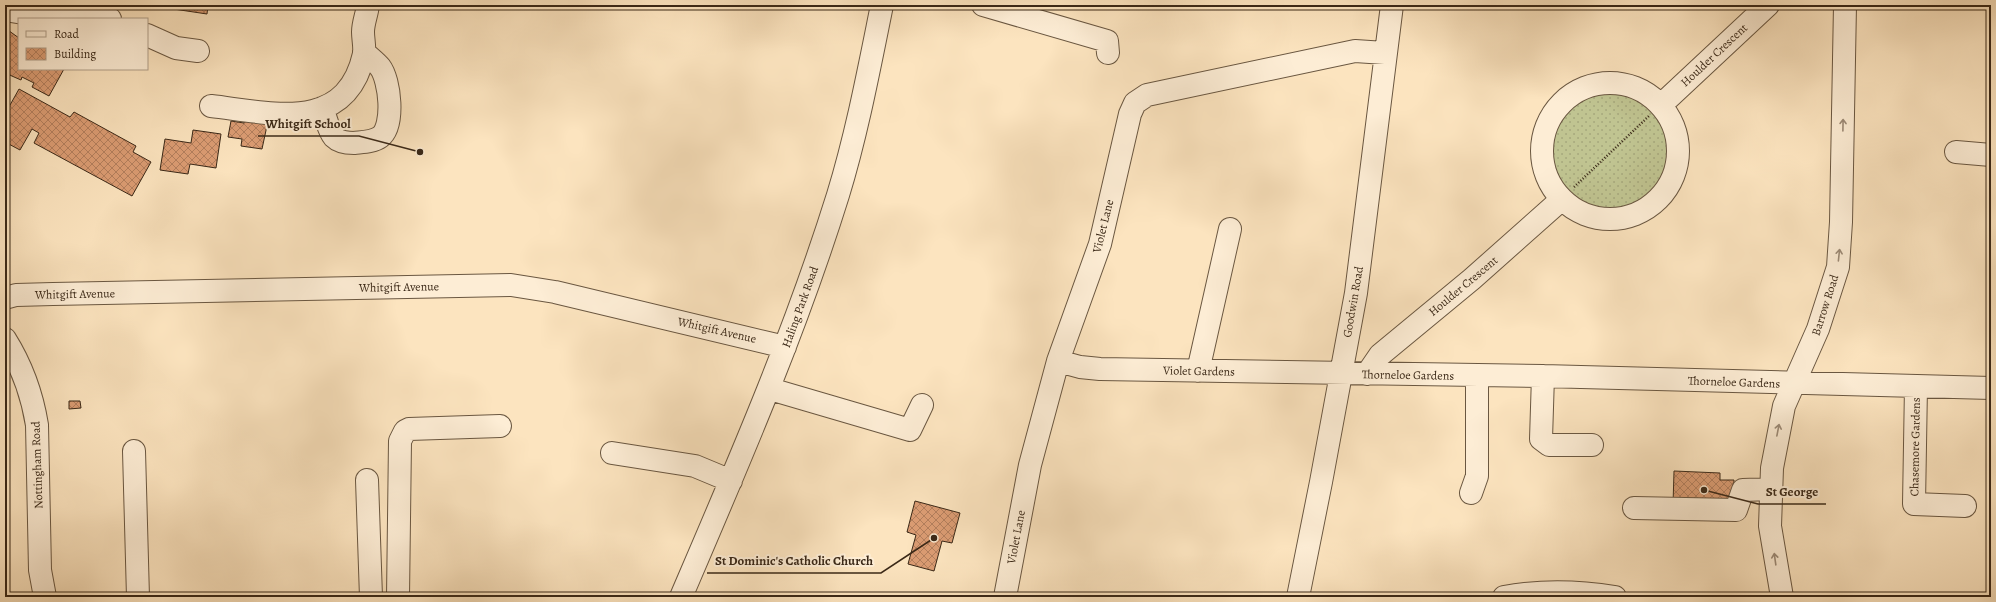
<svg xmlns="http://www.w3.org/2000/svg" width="1996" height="602" font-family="Alegreya,serif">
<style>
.grass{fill:url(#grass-dots);stroke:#7d7654}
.building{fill:url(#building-cross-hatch);stroke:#3a2817}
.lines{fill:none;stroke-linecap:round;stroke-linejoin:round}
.minor-casing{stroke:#6a5741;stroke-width:24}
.path{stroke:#3a2817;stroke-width:2.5;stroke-dasharray:1 2;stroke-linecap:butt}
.minor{stroke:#fdedd5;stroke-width:22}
.oneway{stroke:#9c8a76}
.labels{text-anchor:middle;stroke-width:4;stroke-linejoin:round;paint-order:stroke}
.street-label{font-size:12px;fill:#3a2817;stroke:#fdedd5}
.leader{fill:none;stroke:#3a2817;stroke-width:1.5}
.callout-dot{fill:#3a2817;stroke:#fdedd5;stroke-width:1.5}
.callout-label{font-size:13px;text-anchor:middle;font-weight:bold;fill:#3a2817;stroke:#fdedd5;stroke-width:4;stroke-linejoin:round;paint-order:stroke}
</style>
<defs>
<pattern id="grass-dots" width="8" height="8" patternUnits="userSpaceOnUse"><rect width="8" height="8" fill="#c0c491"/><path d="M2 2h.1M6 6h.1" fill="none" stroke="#a6a87c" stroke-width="1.8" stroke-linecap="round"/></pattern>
<pattern id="building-cross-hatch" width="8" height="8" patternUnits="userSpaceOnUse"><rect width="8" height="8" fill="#db9c73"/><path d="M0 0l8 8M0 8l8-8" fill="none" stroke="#b37f5d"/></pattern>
</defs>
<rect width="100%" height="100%" fill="#fce4bf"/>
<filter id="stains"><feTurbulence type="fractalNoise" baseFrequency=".005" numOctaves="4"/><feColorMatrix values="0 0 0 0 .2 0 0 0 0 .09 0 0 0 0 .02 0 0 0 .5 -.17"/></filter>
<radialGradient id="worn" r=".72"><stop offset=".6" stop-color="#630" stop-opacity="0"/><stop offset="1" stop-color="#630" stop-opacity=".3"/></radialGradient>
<path class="grass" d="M1551 151a61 61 0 1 1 122 0a61 61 0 1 1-122 0Z"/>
<path class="building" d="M147 5H208L207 14Z
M5 28 19 38V69H64L49 96 32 87 34 83 22 77 21 80 5 73Z
M19 89 70 117 74 112 136 146 133 152 151 162 132 196 34 143 39 133 32 129 20 150 5 142V114Z
M245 118 268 121 262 149 241 146 242 139 228 137 231 121 244 123Z
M193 130 221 134 216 168 190 164 188 174 160 170 165 139 191 143Z
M69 401H80L81 408 69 409Z
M1674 471 1720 473V480H1734L1733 501 1673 505Z
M915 501 960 513 952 543 942 541 934 571 908 564 916 535 907 532Z"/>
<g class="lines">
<g class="minor-casing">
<path id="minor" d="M983 5 1107 41 1108 53
M5 10 59 19 88 14 110 19
M147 35 176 48 198 51
M1542 151a68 68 0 1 1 136 0a68 68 0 1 1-136 0Z
M1661 105 1768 5
M211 106C272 113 346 134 364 54 365 47 363 39 363 32 363 23 367 14 368 5
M322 108C326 117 328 130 334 137 339 142 347 143 354 143 362 142 373 142 380 137 395 126 390 80 380 67 376 62 369 57 364 52
M1956 152 1991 155
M5 298 16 295 53 294 511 285 555 292 785 347
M5 339C22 366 32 394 37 425L40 570 45 597
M1058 361 1080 367 1100 369 1543 376 1991 388
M1198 371 1230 229
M1367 374 1380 355 1472 279 1562 199
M1543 376 1541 439 1549 445H1592
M1916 386 1914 504 1965 506
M770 389 910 430 922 405
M134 451 138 597
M612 453 695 466 731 481
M367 480 371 597
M1471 493 1477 476V376
M1634 508 1736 510 1743 490 1771 489
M398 597 400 441 405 431 409 429 500 426
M681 597C738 464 795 333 838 195 857 133 869 69 882 5
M1005 597 1030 465 1058 361 1100 244 1130 114 1135 103 1147 95 1355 51 1385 53
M1298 597 1321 482 1356 293 1392 5
M1504 597C1541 590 1578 591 1615 597
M1782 597 1770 526 1772 468 1784 406 1818 329 1838 267 1841 222 1845 5"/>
</g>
<path class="path" d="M1574 187 1649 116"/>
<use href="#minor" class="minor"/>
</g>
<defs><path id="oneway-shaft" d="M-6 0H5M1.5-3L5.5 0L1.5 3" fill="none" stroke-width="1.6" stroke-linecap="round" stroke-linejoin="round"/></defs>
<g class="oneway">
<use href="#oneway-shaft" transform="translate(1843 125) rotate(-89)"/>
<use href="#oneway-shaft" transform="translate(1839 255) rotate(-84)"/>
<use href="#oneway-shaft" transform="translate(1778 430) rotate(-79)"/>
<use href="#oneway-shaft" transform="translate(1775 559) rotate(-98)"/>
</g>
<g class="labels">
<g class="street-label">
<text transform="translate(1714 55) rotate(-43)" y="4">Houlder Crescent</text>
<text transform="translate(1103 226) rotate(-76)" y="4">Violet Lane</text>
<text transform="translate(1463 286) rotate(-40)" y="4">Houlder Crescent</text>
<text transform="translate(399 287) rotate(-1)" y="4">Whitgift Avenue</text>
<text transform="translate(75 294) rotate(-1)" y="4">Whitgift Avenue</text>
<text transform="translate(1353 302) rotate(-80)" y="4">Goodwin Road</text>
<text transform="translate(1825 305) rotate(-72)" y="4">Barrow Road</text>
<text transform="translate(800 307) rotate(-70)" y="4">Haling Park Road</text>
<text transform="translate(717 330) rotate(13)" y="4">Whitgift Avenue</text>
<text transform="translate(1199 371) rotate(1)" y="4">Violet Gardens</text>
<text transform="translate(1408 375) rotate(1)" y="4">Thorneloe Gardens</text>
<text transform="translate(1734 382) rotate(2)" y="4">Thorneloe Gardens</text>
<text transform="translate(1915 447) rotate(-89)" y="4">Chasemore Gardens</text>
<text transform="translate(37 465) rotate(-92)" y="4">Nottingham Road</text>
<text transform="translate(1016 537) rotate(-79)" y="4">Violet Lane</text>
</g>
</g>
<path class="leader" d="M420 152L359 136H258M1704 490L1758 504H1826M934 538L881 573H707"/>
<g class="callout-dot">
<circle cx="420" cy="152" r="4"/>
<circle cx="1704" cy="490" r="4"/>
<circle cx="934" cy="538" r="4"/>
</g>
<g class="callout-label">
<text x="308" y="128">Whitgift School</text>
<text x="1792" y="496">St George</text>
<text x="794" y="565">St Dominic's Catholic Church</text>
</g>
<rect width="1996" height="602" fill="none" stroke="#fce4bf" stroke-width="20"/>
<rect x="6" y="6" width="1984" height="590" fill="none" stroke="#3a2817" stroke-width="2"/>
<rect x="10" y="10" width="1976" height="582" fill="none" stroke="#3a2817"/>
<rect x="18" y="18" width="130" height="52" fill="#fdedd5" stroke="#af9e89"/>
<rect x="26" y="31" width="20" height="6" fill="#fdedd5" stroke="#af9e89"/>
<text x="54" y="38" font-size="12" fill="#3a2817">Road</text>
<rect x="26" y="48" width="20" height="12" fill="url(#building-cross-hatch)" stroke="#af9e89"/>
<text x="54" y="58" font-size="12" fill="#3a2817">Building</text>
<rect width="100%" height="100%" filter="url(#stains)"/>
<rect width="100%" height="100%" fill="url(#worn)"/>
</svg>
